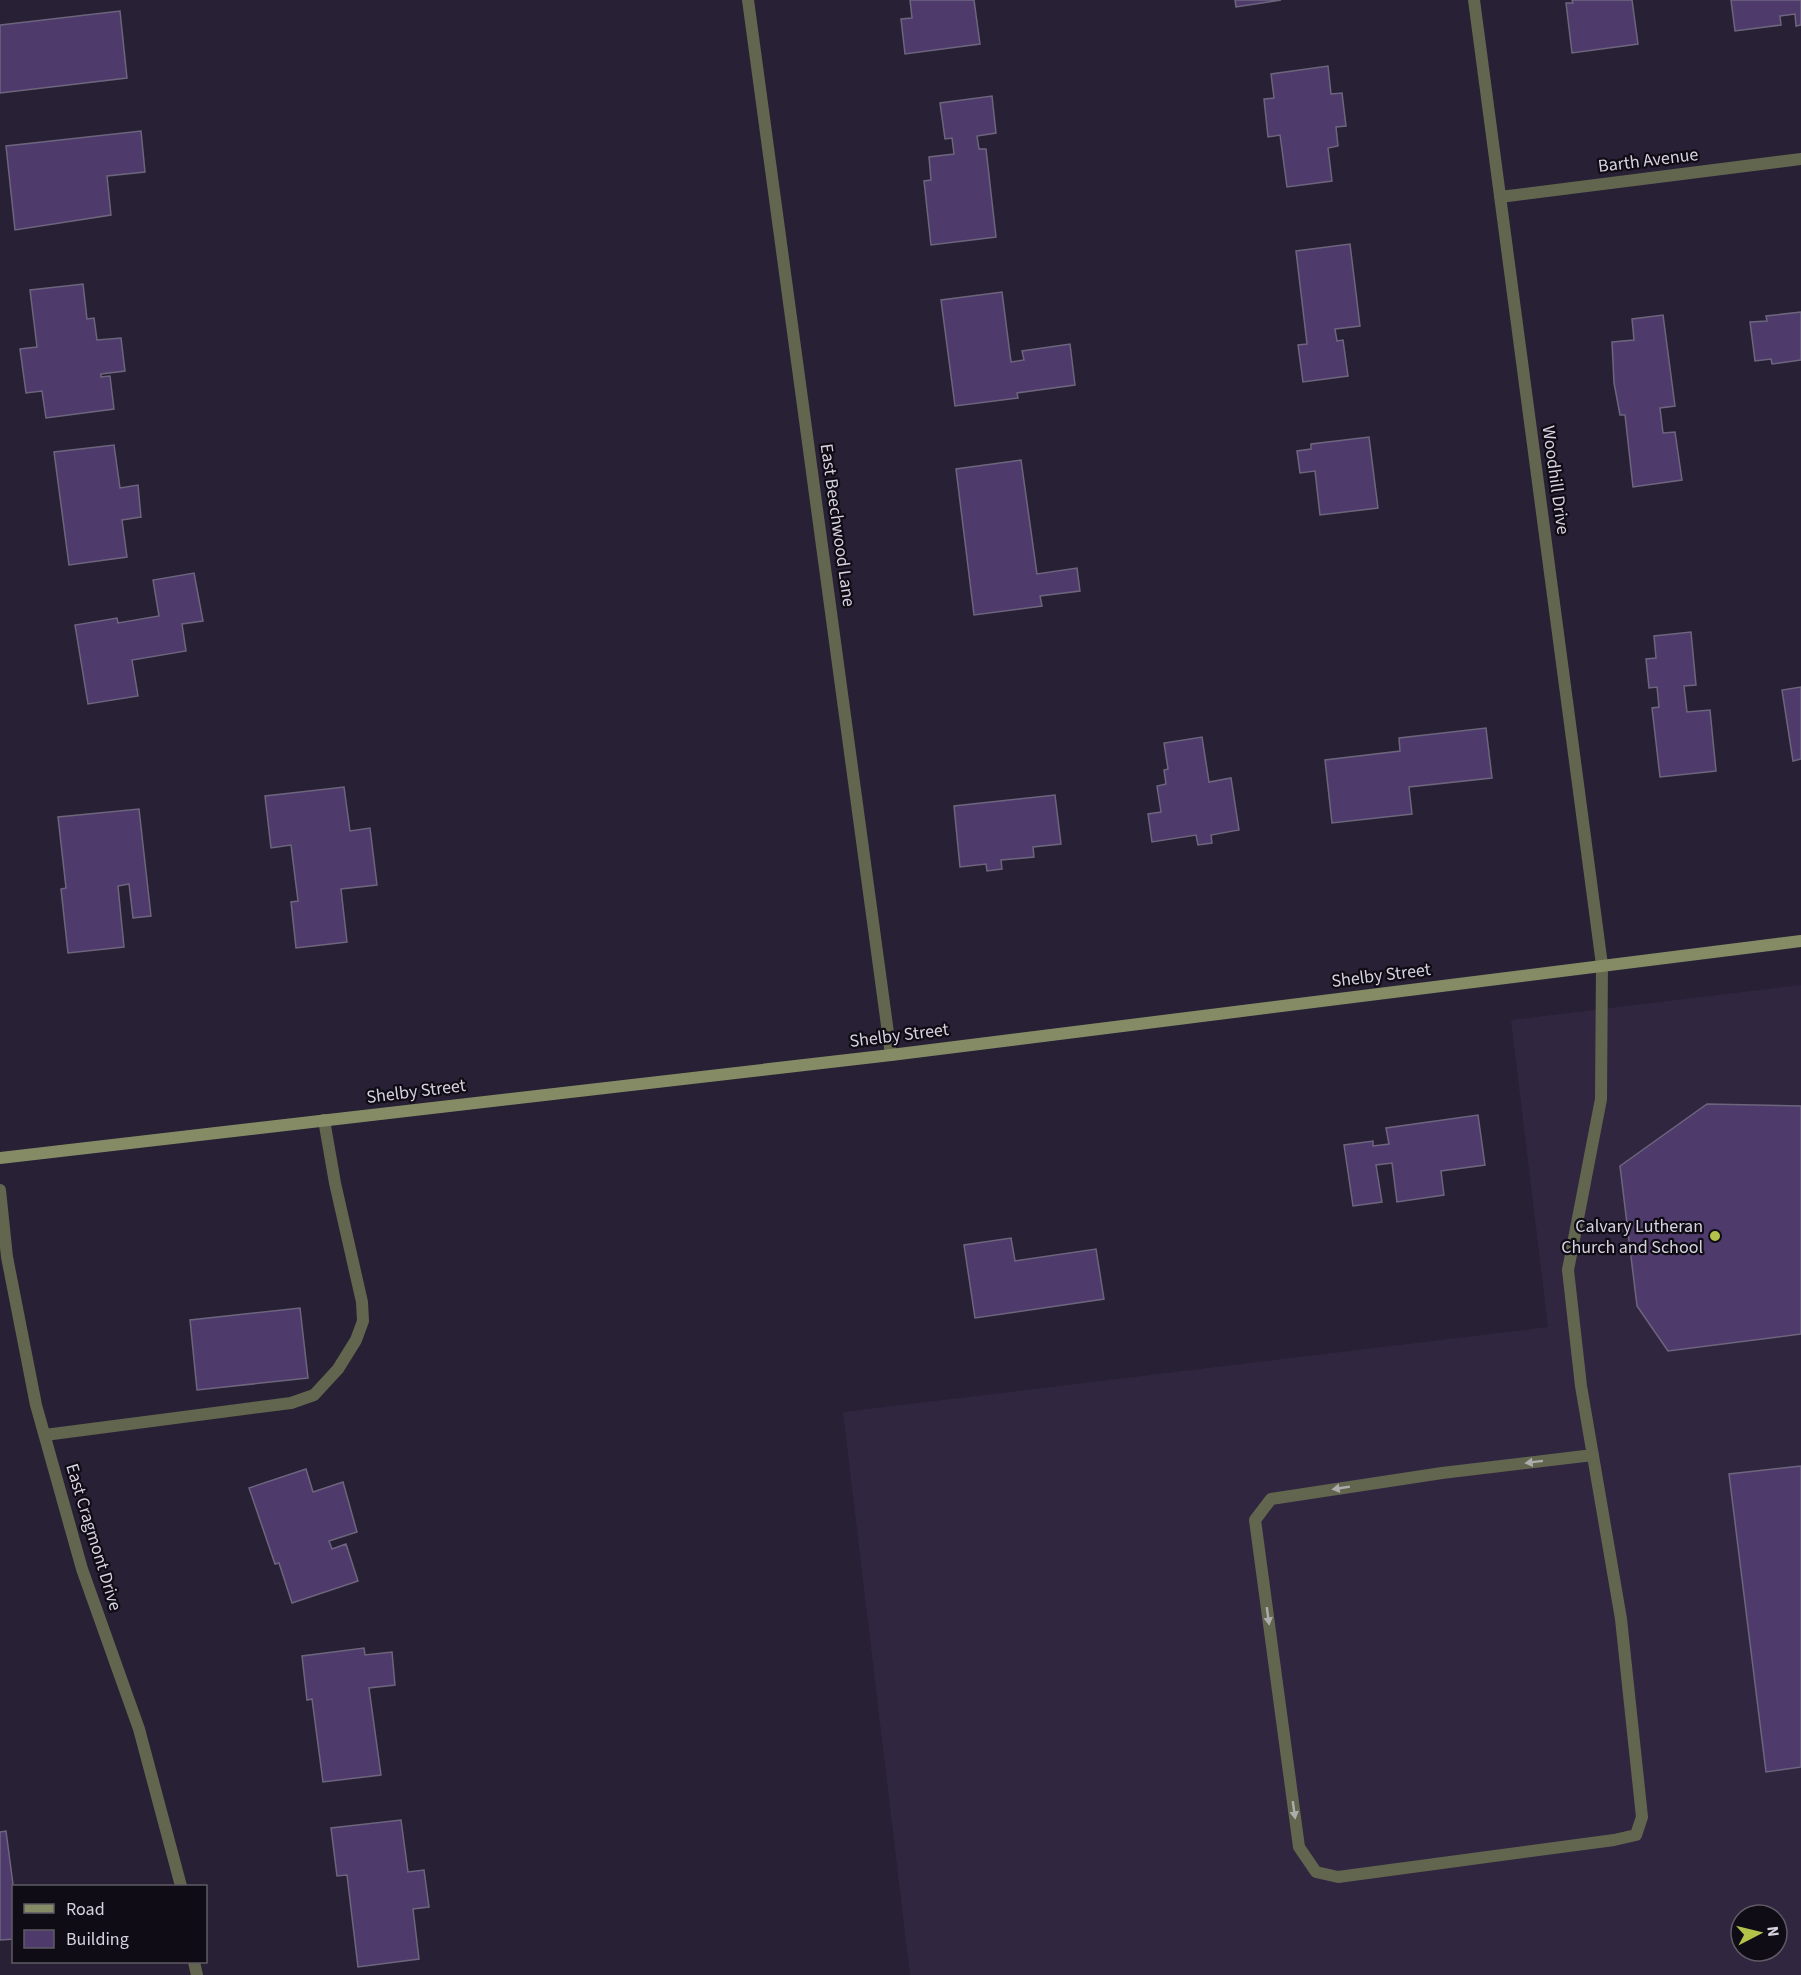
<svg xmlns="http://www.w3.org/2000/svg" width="1801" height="1975" font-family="'Source Sans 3',sans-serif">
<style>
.built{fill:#302640;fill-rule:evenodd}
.building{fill:#4e3b6c;stroke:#6d657d;stroke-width:1.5}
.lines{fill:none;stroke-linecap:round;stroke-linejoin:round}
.lane{stroke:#62664e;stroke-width:12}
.street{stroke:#62664e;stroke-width:12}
.secondary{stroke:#858c65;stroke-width:12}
.oneway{fill:#adacac}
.poi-dot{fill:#b4c24a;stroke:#0f0c15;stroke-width:2}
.labels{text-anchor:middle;stroke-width:4.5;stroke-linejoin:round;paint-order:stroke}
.street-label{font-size:18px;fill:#d6d2df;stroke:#0f0c15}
.poi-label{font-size:18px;fill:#d6d2df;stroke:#0f0c15;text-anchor:end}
</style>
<rect width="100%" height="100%" fill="#282034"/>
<path class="built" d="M1801 985V1975H910L843 1412 1548 1327 1511 1020ZM1741 1915H1777V1951H1741Z"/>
<path class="building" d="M910 0H974L980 44 905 54 901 19 912 18Z
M1235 0H1281L1236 7Z
M1572 0H1632L1638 44 1572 53 1566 3H1573Z
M1731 0H1801V25L1796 26 1795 14 1780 16 1781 25 1735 31Z
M120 11 127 78 0 93V25Z
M1328 66 1331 94 1342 93 1346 126 1336 127 1338 146 1328 148 1332 181 1287 187 1280 135 1268 137 1264 99 1274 98 1271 74Z
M992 96 996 133 977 136 979 149H986L996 237 931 245 924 181 931 180 929 157 954 154 952 138 945 139 940 103Z
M141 131 145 172 107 176 111 215 15 230 6 146Z
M1350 244 1360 326 1335 329 1337 341 1343 340 1348 376 1303 382 1298 345 1307 344 1296 251Z
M83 284 87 319 94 318 97 340 121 338 125 371 101 374V377L110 376 114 409 46 418 42 391 26 393 20 349 37 347 30 290Z
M1002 292 1011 362 1024 360 1022 351 1070 344 1075 385 1017 393 1018 398 955 406 941 300Z
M1801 312V360L1772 364 1771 359 1755 361 1750 322 1767 321 1766 316Z
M1663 315 1675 406 1660 408 1663 433 1675 432 1682 480 1633 487 1625 415H1620L1614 383 1612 342 1634 340 1632 319Z
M1369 437 1378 508 1320 515 1315 471 1300 473 1297 451 1311 449V444Z
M114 445 120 488 138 485 141 517 122 520 127 557 69 565 54 452Z
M1021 460 1037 574 1077 568 1080 591 1040 596 1042 606 974 615 956 469Z
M194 573 203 621 182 624 186 651 132 660 138 696 88 704 75 625 117 618 118 623 159 616 153 580Z
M1691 632 1696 685 1684 686 1687 712 1710 710 1716 771 1660 777 1652 708 1659 707 1657 687 1649 688 1646 659 1656 658 1654 636Z
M1801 687V759L1793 761 1782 690Z
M1486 728 1492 778 1409 787 1412 814 1332 823 1325 760 1400 751 1399 738Z
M1202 737 1209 782 1231 778 1239 830 1211 835 1212 843 1198 845 1196 835 1152 842 1148 814 1161 812 1157 786 1166 784 1164 770 1168 769 1164 743Z
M344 787 350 831 370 828 377 885 341 889 347 942 296 948 291 902 298 901 291 845 271 848 265 796Z
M1055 795 1061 844 1033 847 1034 857 1001 860 1002 869 987 871 986 864 960 867 954 806Z
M139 809 151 916 133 918 129 884 118 886 124 947 68 953 61 889 66 888 58 817Z
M1707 1104 1801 1106V1334L1668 1351 1637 1306 1620 1166Z
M1478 1115 1485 1165 1441 1171 1444 1195 1397 1202 1392 1163 1376 1165 1382 1202 1353 1206 1344 1145 1373 1141V1146L1389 1144 1386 1128Z
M1011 1238 1015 1261 1096 1249 1104 1299 975 1318 964 1245Z
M300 1308 308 1378 197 1390 190 1320Z
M1801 1466V1767L1766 1772 1729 1474Z
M306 1469 313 1492 343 1482 357 1532 329 1541 332 1549 346 1544 358 1581 292 1603 279 1563 275 1564 249 1488Z
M364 1648 365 1655 392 1652 395 1685 369 1688 381 1775 323 1782 312 1699 307 1700 302 1656Z
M401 1820 408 1872 424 1870 429 1907 413 1909 419 1959 358 1967 347 1875 337 1876 331 1828Z
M6 1831 14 1892V1939L0 1940V1832Z"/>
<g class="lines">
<path class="lane" d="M45 1435 291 1403 314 1395 338 1369 356 1340 363 1321 362 1302 335 1183 324 1120
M1593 1455 1442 1473 1271 1499 1255 1520 1299 1847 1316 1872 1338 1877 1614 1840 1636 1835 1642 1817 1621 1619 1581 1386 1568 1270 1601 1099 1602 965"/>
<path class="street" d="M748 0 891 1055
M1474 0 1602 965
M1500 197 1801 159
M0 1190 7 1257 36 1405 82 1569 139 1729 181 1886
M194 1962 197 1975"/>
<path class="secondary" d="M0 1158 891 1055 1801 941"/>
</g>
<defs><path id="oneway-solid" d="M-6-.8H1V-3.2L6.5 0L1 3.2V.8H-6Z" transform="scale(1.5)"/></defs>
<g class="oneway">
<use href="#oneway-solid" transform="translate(1534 1462) rotate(173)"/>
<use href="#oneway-solid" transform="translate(1341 1488) rotate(171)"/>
<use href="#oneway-solid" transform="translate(1268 1616) rotate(82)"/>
<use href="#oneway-solid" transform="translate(1294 1810) rotate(82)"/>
</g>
<circle class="poi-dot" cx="1715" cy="1236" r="6"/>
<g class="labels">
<g class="street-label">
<text transform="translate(1648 160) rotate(-7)" y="6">Barth Avenue</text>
<text transform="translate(1556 480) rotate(82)" y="6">Woodhill Drive</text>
<text transform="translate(838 525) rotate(82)" y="6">East Beechwood Lane</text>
<text transform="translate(1381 975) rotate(-7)" y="6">Shelby Street</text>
<text transform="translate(899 1035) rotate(-7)" y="6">Shelby Street</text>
<text transform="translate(416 1091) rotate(-7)" y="6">Shelby Street</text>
<text transform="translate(94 1537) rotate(73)" y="6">East Cragmont Drive</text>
</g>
<g class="poi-label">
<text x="1703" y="1232">Calvary Lutheran<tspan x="1703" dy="21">Church and School</tspan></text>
</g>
</g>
<rect x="12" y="1885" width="195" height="78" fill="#0f0c15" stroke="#5f5b66" stroke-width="1.5"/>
<rect x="24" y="1904" width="30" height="9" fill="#858c65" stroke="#5f5b66" stroke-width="1.5"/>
<text x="66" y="1915" font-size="18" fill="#d6d2df">Road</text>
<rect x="24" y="1930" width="30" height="18" fill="#4e3b6c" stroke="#5f5b66" stroke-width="1.5"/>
<text x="66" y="1945" font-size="18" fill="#d6d2df">Building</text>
<g transform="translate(1759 1933) rotate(83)"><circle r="28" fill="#0f0c15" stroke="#5f5b66" stroke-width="1.5"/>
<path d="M0-4.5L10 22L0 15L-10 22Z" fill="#b4c24a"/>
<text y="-9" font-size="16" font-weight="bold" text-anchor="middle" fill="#d6d2df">N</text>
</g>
</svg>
